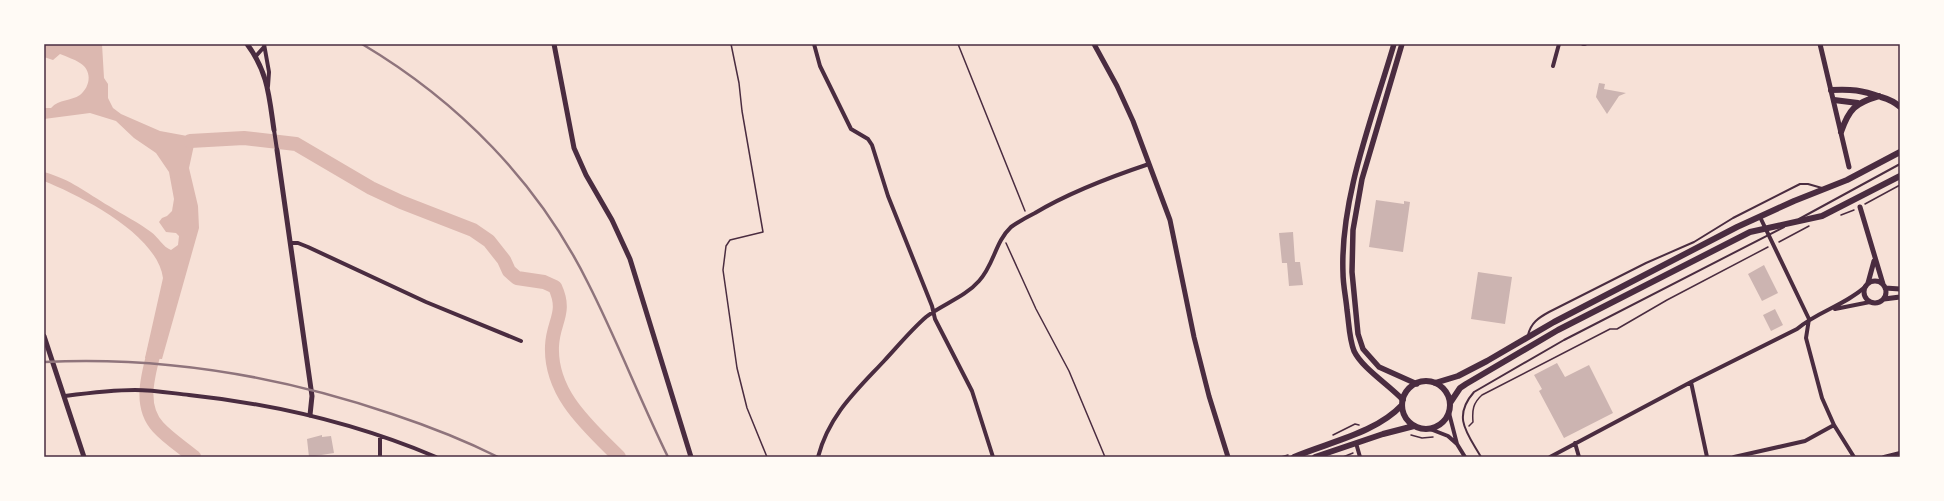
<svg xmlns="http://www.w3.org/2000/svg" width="1944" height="501" font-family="'Noto Sans',sans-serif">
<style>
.water{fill:#dcb8b0}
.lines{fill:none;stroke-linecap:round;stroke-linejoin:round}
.river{stroke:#dcb8b0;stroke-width:14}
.building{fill:#ccb4b1}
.path{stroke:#4a2c40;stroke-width:1.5}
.service{stroke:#4a2c40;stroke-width:2}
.minor{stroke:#4a2c40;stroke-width:4}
.tertiary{stroke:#4a2c40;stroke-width:5}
.secondary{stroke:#4a2c40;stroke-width:5.5}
.primary{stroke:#4a2c40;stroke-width:6}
.rail{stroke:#8f747c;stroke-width:2.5}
.neatline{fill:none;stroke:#4a2c40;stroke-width:1.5}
</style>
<rect width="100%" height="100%" fill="#f7e1d7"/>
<path class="water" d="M44 44H102L104 78 108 84V98L113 108 121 114 160 131 209 140 194 145 189 168 198 206 199 228 162 359 145 358 163 278C157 234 81 196 44 181V172C72 180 85 192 109 206 123 215 138 222 151 232 158 237 163 247 171 250L178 245 179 236 176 233 166 232 159 222 162 218 167 216 172 211 174 199 169 172 156 153 134 138 116 121 90 113 44 119V108H51C59 99 71 101 80 95 90 87 93 71 80 63 74 59 67 57 60 54L53 60 44 57Z"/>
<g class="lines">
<path class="river" d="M190 141 244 138 296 144 371 188 401 202 473 230 489 241 504 260 509 271 517 278 544 282 555 287C567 313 553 321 552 346 550 394 588 426 619 457
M157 340C151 367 136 403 158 427 168 438 182 447 194 457"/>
</g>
<path class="building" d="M1599 83 1605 84 1604 89 1626 93 1619 96 1607 114 1596 97Z
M1376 200 1404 204V201L1410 202 1403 252 1369 247Z
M1293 232 1295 262H1300L1303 285 1289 286 1287 263H1282L1279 233Z
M1764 265 1778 293 1762 301 1748 274Z
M1478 272 1512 277 1505 324 1471 319Z
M1775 309 1783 325 1771 331 1763 315Z
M1557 363 1565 377 1589 365 1613 413 1564 438 1539 391 1542 389 1534 375Z
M322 435V437L331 436 334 453 309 457 307 439Z"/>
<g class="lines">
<path class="path" d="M731 44 739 83 742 111 763 232 730 240 726 246 723 270 737 368 747 408 767 457
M958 44 1025 211
M1865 204 1900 185
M1841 215 1854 210
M1779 242 1809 226
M1006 243 1036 309 1069 371 1105 457
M1469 426 1473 422C1472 410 1473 403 1482 395L1610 329H1617L1667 300 1768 247
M1333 435 1355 424 1359 425
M1411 435 1422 438 1433 437
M1281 457 1288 455
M1343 457 1353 453"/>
<path class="service" d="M1799 219 1900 164
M1528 335C1531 323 1538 318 1549 312L1646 263 1694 242 1733 218 1800 184H1808L1822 188
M1481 457C1467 433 1452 417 1474 392L1564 340 1784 227"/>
<path class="minor" d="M264 44 269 72 268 86
M814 44 820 66 851 129 868 139 872 145 888 196 932 306 935 319 972 391 993 457
M1583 44H1585
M256 56 264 47
M1553 66 1559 44
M274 130 277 150
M1760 217 1809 319
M291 243H298L308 247 426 302 521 341
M1835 309 1870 302
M1809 319 1806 338 1822 398 1834 425 1854 457
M1691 382 1707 457
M65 396C88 393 111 390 135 390 153 390 171 393 189 395 274 404 358 424 436 457
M1449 413 1457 444 1465 457
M1430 429 1448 436 1457 444
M1356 443 1360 457
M1575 443 1579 457
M380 457V436
M818 457C829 415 856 391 884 361 898 346 911 330 926 317 943 304 965 297 979 281 994 265 995 242 1011 227 1018 222 1027 217 1035 213 1070 192 1110 177 1149 164
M1550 457 1691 382 1797 329C1818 311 1846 305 1866 286
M1734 457 1805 441 1834 425
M1884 457 1900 453"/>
<path class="tertiary" d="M247 44C268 72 269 96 274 130
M554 44 574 148 586 175 612 220 630 259 691 457
M1094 44 1117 86 1133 121 1170 220 1194 337 1209 396 1228 457
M1820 44 1849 167
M277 150 312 396 310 415
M1860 207 1883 284
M1864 292a11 11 0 1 1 22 0a11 11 0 1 1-22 0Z
M1868 283 1874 261
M1885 288 1900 289
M1884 299 1900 297
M44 336 84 457"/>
<path class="secondary" d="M1394 44C1373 116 1340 198 1343 273 1343 285 1346 298 1347 310 1349 323 1349 338 1354 351 1362 368 1389 385 1403 400
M1402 44 1362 179 1353 230 1352 272 1358 334 1363 349 1379 367 1417 384"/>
<path class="primary" d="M1831 90C1852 89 1861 90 1881 97 1888 99 1894 101 1900 107
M1834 100 1858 103
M1841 132C1849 109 1855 103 1879 96
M1402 405a24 24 0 1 1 48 0a24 24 0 1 1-48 0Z
M1435 383 1458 376 1487 361 1554 322 1737 227 1794 201 1847 180 1900 152
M1450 403 1460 388 1466 384 1558 330 1750 232 1822 216 1900 176
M1294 457C1329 442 1376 433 1402 405
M1315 457 1383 434 1414 426"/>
<path class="rail" d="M362 44C458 101 538 182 588 283 617 340 640 400 668 457
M44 362C163 356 280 376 392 414 428 426 464 440 498 457"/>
</g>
<rect width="1944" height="501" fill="none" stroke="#fffaf5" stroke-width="90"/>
<rect x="45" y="45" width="1854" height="411" class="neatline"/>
</svg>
